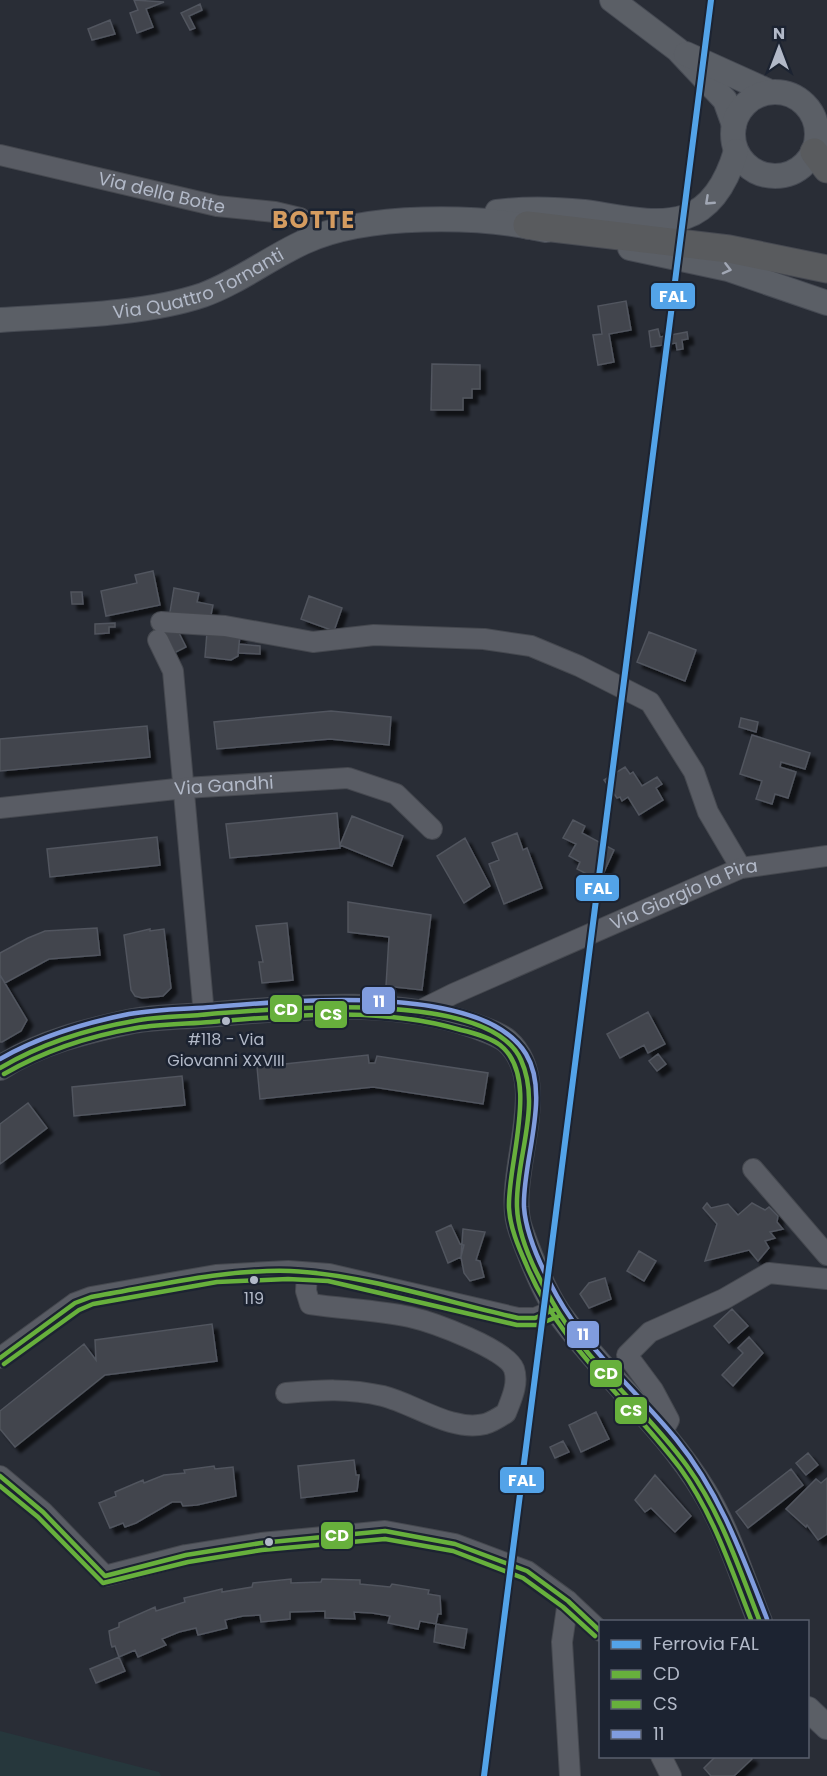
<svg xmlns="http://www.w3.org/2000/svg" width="827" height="1776" font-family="Poppins,sans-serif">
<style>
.green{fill:#26373c}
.building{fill:#42454d;stroke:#51555e;stroke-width:1.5;filter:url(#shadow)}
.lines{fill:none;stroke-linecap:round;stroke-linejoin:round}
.minor-casing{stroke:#45484f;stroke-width:22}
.major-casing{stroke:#464a53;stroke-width:26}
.highway-casing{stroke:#464951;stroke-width:29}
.minor{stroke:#595c64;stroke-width:20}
.major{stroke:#5b5f66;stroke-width:24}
.highway{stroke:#595b5e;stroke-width:27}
.bus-1-casing{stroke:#1c2331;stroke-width:9}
.bus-2-casing{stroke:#1c2331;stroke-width:9}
.bus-3-casing{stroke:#1c2331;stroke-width:9}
.bus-1{stroke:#67b03c;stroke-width:4.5}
.bus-2{stroke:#67b03c;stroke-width:4.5}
.bus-3{stroke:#809cde;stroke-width:4.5}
.rail-1-casing{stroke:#1c2331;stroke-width:10}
.rail-1{stroke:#53a3e8;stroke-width:6}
.oneway{stroke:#a1a7b4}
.bus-dot{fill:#b2b9c8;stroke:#1c2331;stroke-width:2}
.labels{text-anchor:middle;stroke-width:5;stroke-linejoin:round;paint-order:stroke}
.bus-label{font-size:16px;fill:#b2b9c8;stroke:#1c2331}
.street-label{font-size:18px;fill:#b2b9c8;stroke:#1c2331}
.district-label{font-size:24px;font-weight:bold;letter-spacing:1.5px;fill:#d59c60;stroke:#1c2331}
.line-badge{stroke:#1c2331;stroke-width:2}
.badge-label{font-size:16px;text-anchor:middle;font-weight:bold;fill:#fff}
</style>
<defs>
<filter id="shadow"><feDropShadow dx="5.5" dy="5.5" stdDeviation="1.5" flood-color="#0009"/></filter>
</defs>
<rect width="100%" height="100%" fill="#292d36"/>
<path class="green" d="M0 1731 159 1772 161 1776H0Z"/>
<path class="building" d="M134 0 164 2 146 9 153 27 137 33 130 13 138 10Z
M200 4 202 10 189 16 195 28 190 30 181 13Z
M110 20 115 34 92 40 88 29Z
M626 301 631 330 609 334 614 362 598 365 593 335 602 334 598 306Z
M658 329 660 337 687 332 688 339 682 340 683 349 677 350 676 343 651 347 649 331Z
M432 364 480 365V389H472V398H463V410H431Z
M153 571 160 605 106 616 101 591 137 583 135 575Z
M174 588 199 593 197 602 213 605 209 625 169 618Z
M71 592H82L83 604H72Z
M309 596 342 608 334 631 301 619Z
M115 623V627H109V633L95 634V624Z
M176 627 186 647 170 655 160 635Z
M207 632 240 634 238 656 231 660 205 657Z
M649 632 696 650 685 681 637 662Z
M239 644 260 646V654L238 653Z
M331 711 391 717 389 745 330 739 217 749 214 722Z
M741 718 758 722 756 732 739 727Z
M147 726 150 757 0 771V739Z
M752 735 810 753 805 769 781 762 780 767 796 772 788 798 775 794 772 804 756 799 762 781 740 774Z
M625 767 630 774 633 772 642 786 657 777 662 784 656 788 663 800 639 815 628 797 622 801 620 797 617 798 604 780Z
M337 813 340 848 230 858 226 824Z
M352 816 403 836 392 866 340 845Z
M573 820 585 826 582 833 614 850 600 881 577 869 580 862 569 856 576 844 563 838Z
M517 833 523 850 527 848 542 888 504 904 489 864 499 860 492 843Z
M157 837 160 865 50 877 47 849Z
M465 838 490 886 464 903 437 856Z
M348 902 431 915 422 990 386 986 389 937 348 932Z
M287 923 293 980 262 983 259 962H263L256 926Z
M97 928 100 955 49 959 5 983 0 975V953L28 938 45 931Z
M150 929V931L164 929 171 988 163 996 142 998 135 996 131 990 124 935Z
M0 975 27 1020 21 1031 2 1042H0Z
M648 1012 665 1044 648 1053 644 1045 620 1058 607 1034Z
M658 1054 666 1064 657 1071 649 1061Z
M368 1055 369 1063H375L377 1056 488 1073 483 1104 373 1087 260 1099 257 1067Z
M182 1076 185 1105 74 1116 72 1087Z
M28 1103 47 1128 0 1164V1124Z
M707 1203 711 1208 728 1204 738 1215 752 1203 765 1210 769 1207 778 1216 777 1222 783 1229 770 1232 775 1238 765 1241 769 1248 758 1261 749 1250 705 1261 717 1224 703 1208Z
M451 1225 460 1244 464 1245 461 1257 448 1263 436 1232Z
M463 1229 485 1232 476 1260 480 1261 484 1277 470 1281 464 1273 461 1257Z
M639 1251 656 1261 644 1281 627 1271Z
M605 1278 611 1299 589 1308 580 1294 589 1283Z
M732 1309 748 1326 729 1343 714 1326Z
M212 1324 217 1361 105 1375 15 1447 0 1429V1411L84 1344 96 1360 95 1340Z
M749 1337 763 1353 733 1386 722 1375 743 1353 738 1348Z
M596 1412 609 1439 581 1452 569 1425Z
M563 1441 569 1452 555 1458 550 1447Z
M808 1453 818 1465 806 1475 796 1463Z
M354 1460 356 1475H359L357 1491 301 1498 298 1466Z
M214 1466 215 1469 233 1467 236 1496 197 1505 183 1506 181 1502H172L136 1523 125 1527 123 1523 110 1528 99 1503 116 1496 115 1492 143 1480 144 1483 164 1475 185 1473 184 1470Z
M791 1469 803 1485 748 1528 736 1512Z
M655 1475 691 1516 675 1532 651 1508 645 1512 635 1500Z
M827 1478V1534L818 1540 807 1525 806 1527 786 1509 816 1479 821 1483Z
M291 1579V1583L321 1582 322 1579 360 1580V1584L390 1587 392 1584 429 1590 428 1594 440 1596 441 1614H438L436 1624 420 1621 418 1629 388 1623 390 1616 372 1613 354 1612 355 1619 325 1618V1611L290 1612V1619L261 1622 260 1615 243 1616 225 1620 227 1628 198 1635 196 1628 179 1632 162 1639 166 1645 138 1657 135 1650 119 1657 115 1646 112 1647 111 1644 109 1631 119 1627V1623L155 1607 156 1611 185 1602 184 1598 222 1589V1592L252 1587 253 1583Z
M436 1624 467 1629 464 1648 434 1642Z
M119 1657 125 1671 96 1683 90 1669Z
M716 1756H750L752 1759 734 1776H711L704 1768Z"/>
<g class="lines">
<g class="minor-casing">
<g id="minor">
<path id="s1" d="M0 155 217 206 275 212 300 218 319 236"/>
<path d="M161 622 225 626 313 642 374 635 484 639 531 646 579 666 650 702 694 772 708 812 741 868"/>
<path d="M158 640 173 671 204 1015"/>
<path id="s2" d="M0 808 185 788 348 778 396 794 432 829"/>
<path id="s3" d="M417 1012 453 994 741 868 827 856"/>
<path d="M753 1169 827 1255"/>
<path d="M0 1358 75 1303 91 1297 216 1275 288 1271 329 1274 518 1318H535L556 1309"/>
<path d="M286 1393C321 1390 348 1388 383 1396 415 1404 451 1432 485 1424 492 1422 500 1417 506 1413 511 1400 519 1384 514 1369 507 1349 432 1322 410 1317 378 1310 343 1309 310 1304L306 1291 307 1273"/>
<path d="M661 1434 669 1420 653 1390 627 1355 650 1332 724 1299 769 1273 827 1279"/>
<path d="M0 1476 43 1512 105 1576 186 1555 261 1543 385 1531 455 1544 527 1571 568 1601 600 1631"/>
<path d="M568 1601 562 1642 570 1776"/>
<path d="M661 1756 671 1776"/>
</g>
</g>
<g class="major-casing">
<g id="major">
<path d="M612 0 678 50 725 100 734 125"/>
<path d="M686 54 770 92"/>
<circle cx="775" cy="134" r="42"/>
<path d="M497 212C526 208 555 209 584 212 615 216 654 227 685 217 714 207 728 178 736 151"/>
<path d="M630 248 728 269 827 303"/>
<path id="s4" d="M0 320C62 316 144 315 203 295 239 282 269 258 304 242 366 213 480 215 546 230"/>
<path d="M0 1068C40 1042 87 1031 133 1021 156 1017 181 1017 204 1015 292 1008 390 996 475 1026 485 1030 499 1034 507 1041 556 1084 501 1179 521 1231 529 1253 545 1293 558 1312 602 1374 664 1425 704 1491 729 1532 742 1578 760 1622"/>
<path d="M808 1709 827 1727"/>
</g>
</g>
<g class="highway-casing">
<path id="highway" d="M814 152 827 169
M527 225 729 249 827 269"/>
</g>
<use href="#minor" class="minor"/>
<use href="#major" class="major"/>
<use href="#highway" class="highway"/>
<g class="bus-1-casing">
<path id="bus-1" d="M0 1068C41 1044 87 1029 134 1021 159 1016 185 1017 210 1014 276 1009 489 988 521 1060 542 1106 515 1160 517 1207 518 1239 536 1274 552 1301 586 1363 646 1409 687 1466 721 1513 739 1568 760 1622
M0 1358 75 1303 91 1297C156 1286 223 1269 290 1271 362 1274 447 1302 518 1318H535L556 1309
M0 1476 43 1512 105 1576 186 1555 261 1543 385 1531 455 1544 527 1571 568 1601 600 1631"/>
</g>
<g class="bus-2-casing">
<path id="bus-2" d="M4 1074C44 1051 89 1036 136 1028 161 1024 186 1024 211 1022 295 1015 380 1006 461 1030 474 1033 489 1037 500 1045 541 1077 507 1163 509 1208 510 1227 518 1246 526 1264 559 1345 628 1399 680 1468 714 1515 731 1569 752 1622
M4 1364 79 1310 93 1304 217 1282 288 1279 328 1281 517 1325H537L559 1316
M0 1486 38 1517 103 1583 188 1562 262 1550 385 1539 453 1551 523 1578 563 1607 595 1636"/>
</g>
<g class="bus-3-casing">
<path id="bus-3" d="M0 1059C40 1036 84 1023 129 1014 156 1009 185 1009 213 1007 287 1001 482 981 526 1054 551 1095 522 1162 524 1207 526 1237 543 1271 557 1296 587 1350 638 1392 676 1439 720 1493 742 1555 767 1619"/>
</g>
<use href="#bus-1" class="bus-1"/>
<use href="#bus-2" class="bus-2"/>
<use href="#bus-3" class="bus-3"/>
<g class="rail-1-casing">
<path id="rail-1" d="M484 1776 711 0"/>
</g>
<use href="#rail-1" class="rail-1"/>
</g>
<defs><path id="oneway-chevron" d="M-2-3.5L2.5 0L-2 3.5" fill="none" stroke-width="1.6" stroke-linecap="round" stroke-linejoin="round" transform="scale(1.5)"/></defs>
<g class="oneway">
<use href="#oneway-chevron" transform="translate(709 201) rotate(137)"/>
<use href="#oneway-chevron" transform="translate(727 269) rotate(14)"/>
</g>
<g class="bus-dot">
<circle cx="226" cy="1021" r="5"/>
<circle cx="254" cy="1280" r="5"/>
<circle cx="269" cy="1542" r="5"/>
</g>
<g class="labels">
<g class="bus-label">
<text x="226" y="1045">#118 - Via<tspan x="226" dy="21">Giovanni XXVIII</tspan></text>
<text x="254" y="1304">119</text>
</g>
<g class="street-label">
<text dy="6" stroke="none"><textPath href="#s1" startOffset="166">Via della Botte</textPath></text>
<text dy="6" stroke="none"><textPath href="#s4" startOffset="204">Via Quattro Tornanti</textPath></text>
<text dy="6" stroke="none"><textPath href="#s2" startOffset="225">Via Gandhi</textPath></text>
<text dy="6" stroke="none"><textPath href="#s3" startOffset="292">Via Giorgio la Pira</textPath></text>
</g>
<g class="district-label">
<text x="314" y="228">BOTTE</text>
</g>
</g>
<g class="line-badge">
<rect x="650" y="282" width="46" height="28" rx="6" fill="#53a3e8"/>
<rect x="575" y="874" width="45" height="28" rx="6" fill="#53a3e8"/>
<rect x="361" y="986" width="35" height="29" rx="6" fill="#809cde"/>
<rect x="269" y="994" width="34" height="29" rx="6" fill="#67b03c"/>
<rect x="314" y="1000" width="34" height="29" rx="6" fill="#67b03c"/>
<rect x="566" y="1320" width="34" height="29" rx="6" fill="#809cde"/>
<rect x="589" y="1359" width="34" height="29" rx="6" fill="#67b03c"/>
<rect x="614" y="1396" width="34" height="29" rx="6" fill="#67b03c"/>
<rect x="499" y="1466" width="46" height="28" rx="6" fill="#53a3e8"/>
<rect x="320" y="1521" width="34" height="29" rx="6" fill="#67b03c"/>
</g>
<g class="badge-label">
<text x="673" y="302">FAL</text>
<text x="598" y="894">FAL</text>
<text x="379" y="1007">11</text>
<text x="286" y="1015">CD</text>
<text x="331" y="1020">CS</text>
<text x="583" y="1340">11</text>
<text x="606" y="1379">CD</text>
<text x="631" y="1416">CS</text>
<text x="522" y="1486">FAL</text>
<text x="337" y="1541">CD</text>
</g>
<rect x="599" y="1620" width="210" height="138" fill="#1c2331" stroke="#585f6d" stroke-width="1.5"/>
<rect x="611" y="1640" width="30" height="9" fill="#53a3e8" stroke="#585f6d" stroke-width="1.5"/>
<text x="653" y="1650" font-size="18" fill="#b2b9c8">Ferrovia FAL</text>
<rect x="611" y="1670" width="30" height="9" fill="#67b03c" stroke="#585f6d" stroke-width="1.5"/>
<text x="653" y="1680" font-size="18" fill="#b2b9c8">CD</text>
<rect x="611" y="1700" width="30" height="9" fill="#67b03c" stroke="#585f6d" stroke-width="1.5"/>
<text x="653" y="1710" font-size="18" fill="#b2b9c8">CS</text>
<rect x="611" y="1730" width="30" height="9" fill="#809cde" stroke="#585f6d" stroke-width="1.5"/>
<text x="653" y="1740" font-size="18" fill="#b2b9c8">11</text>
<g transform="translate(779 48)" stroke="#1c2331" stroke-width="4.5" paint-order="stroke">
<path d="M0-4.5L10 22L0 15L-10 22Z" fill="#b2b9c8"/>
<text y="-9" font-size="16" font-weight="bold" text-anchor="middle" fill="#b2b9c8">N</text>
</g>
</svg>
